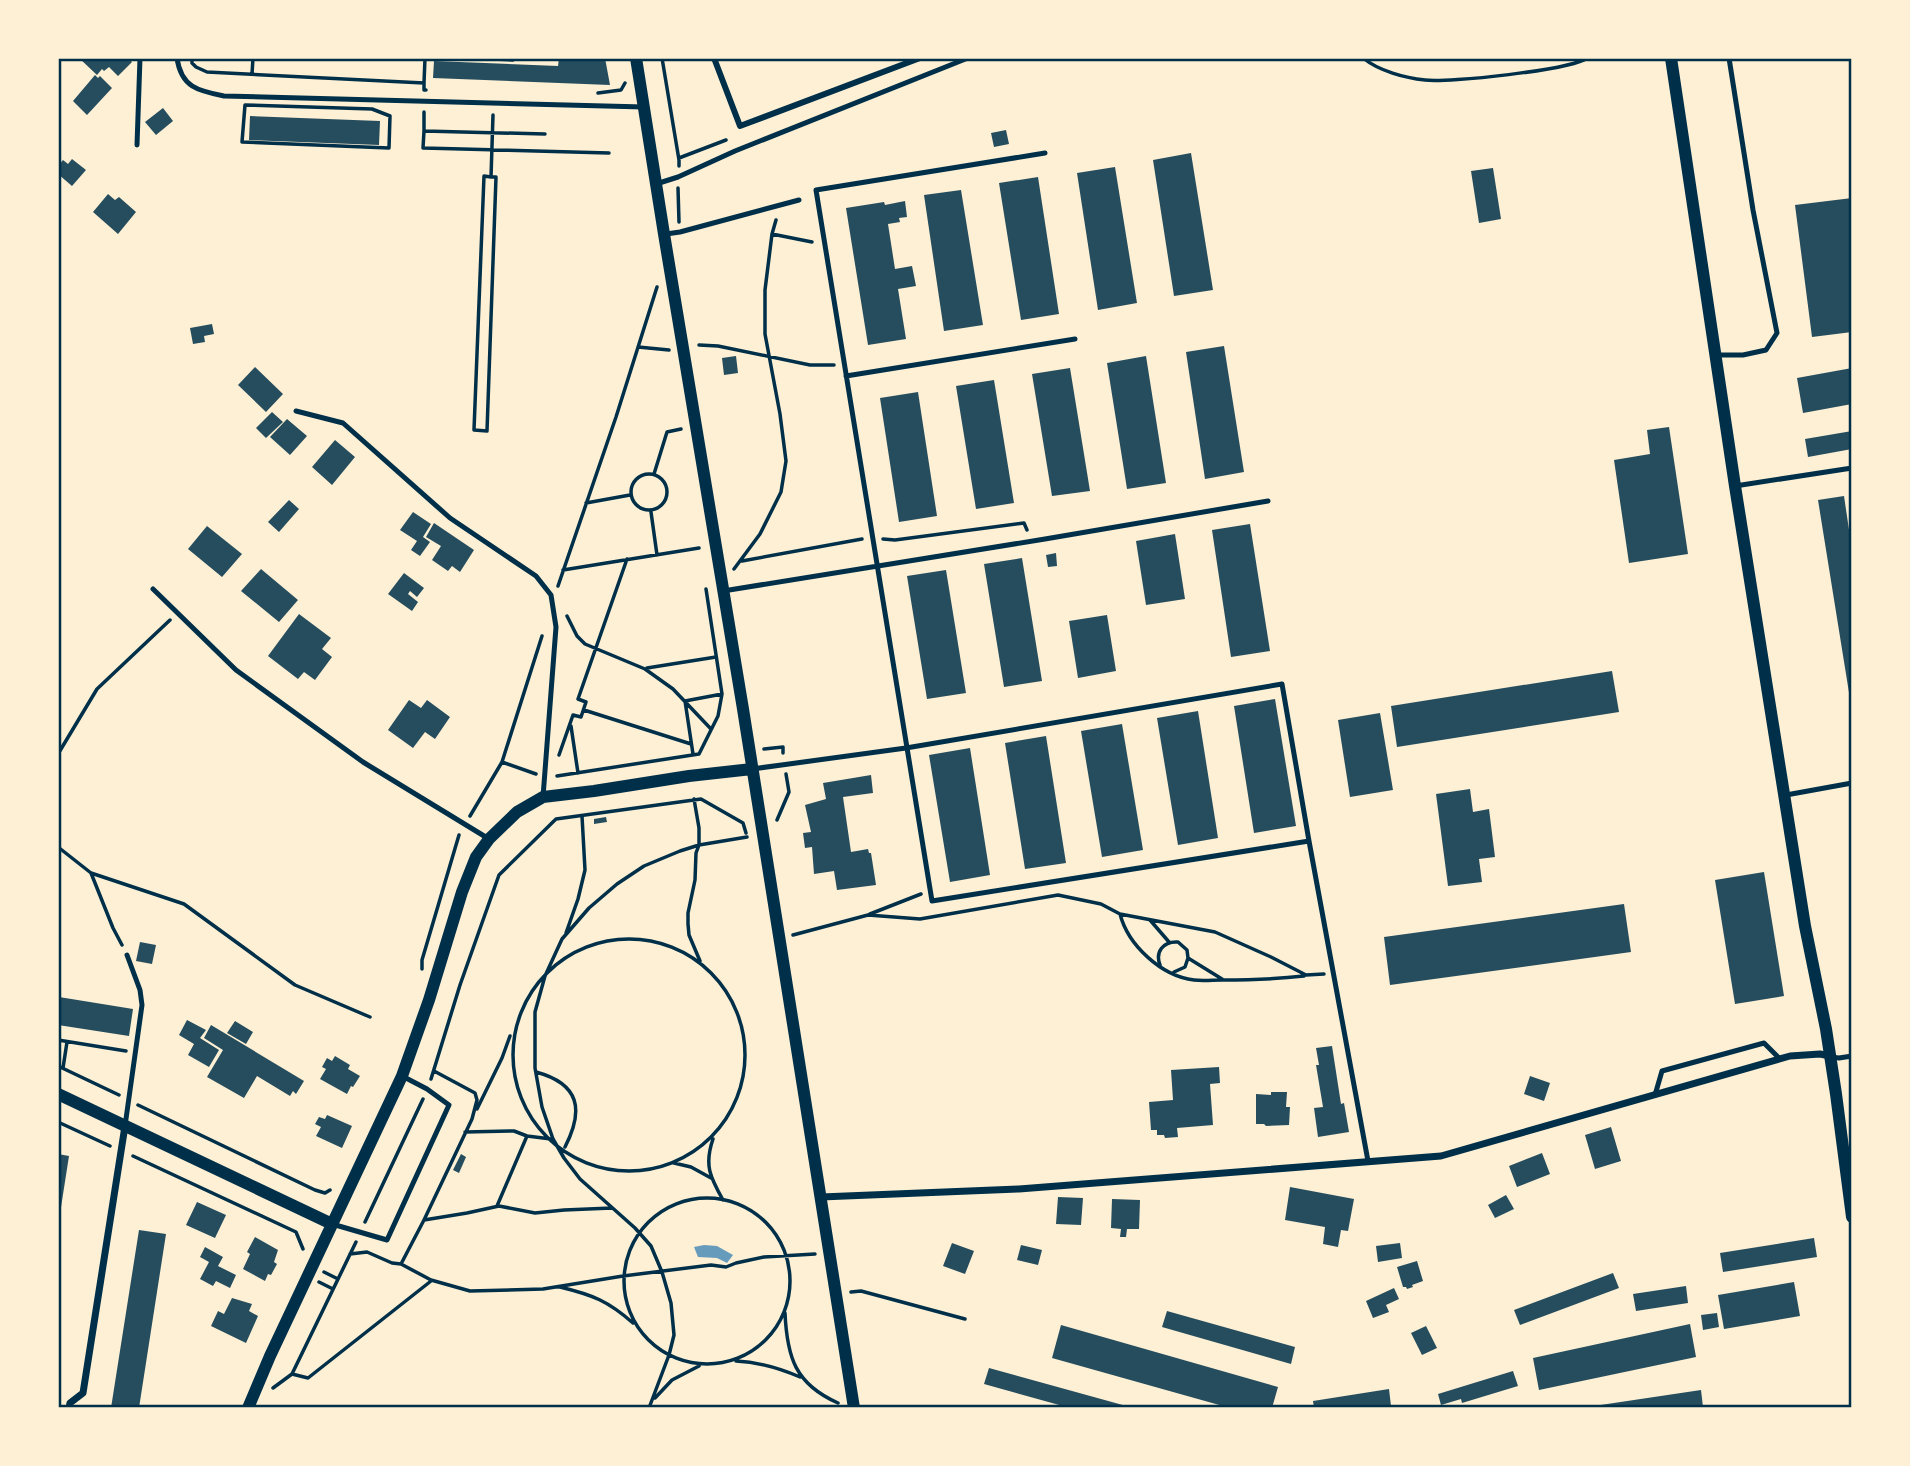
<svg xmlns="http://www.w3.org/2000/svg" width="1910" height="1466" font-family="'Crimson Pro',serif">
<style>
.water{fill:#669bbc}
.building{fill:#264d5e}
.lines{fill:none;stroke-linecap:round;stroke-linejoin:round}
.path{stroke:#003049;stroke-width:3.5}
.service{stroke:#003049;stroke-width:5}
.pedestrian{stroke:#003049;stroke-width:6}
.minor{stroke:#003049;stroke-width:7}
.tertiary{stroke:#003049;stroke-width:12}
.neatline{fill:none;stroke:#003049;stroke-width:2.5}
</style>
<rect width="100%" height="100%" fill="#fdf0d5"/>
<path class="water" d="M704 1245 717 1246 733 1255 727 1263 717 1258 698 1257 694 1247Z"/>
<path class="building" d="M79 58H127L132 62 118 76 109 67 104 71 102 69 97 75Z
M559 58H605L610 85 433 78 434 61 558 66Z
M95 75 98 78 100 76 112 88 87 115 73 101Z
M163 108 173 121 156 135 145 122Z
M250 116 380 121 379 145 249 140Z
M1006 130 1009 144 994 147 991 133Z
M1191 153 1213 290 1174 296 1153 160Z
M72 159 86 170 72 186 58 174V166L63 160 68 164Z
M1115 167 1137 303 1098 310 1077 173Z
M1493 168 1501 219 1479 223 1471 171Z
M1038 177 1059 314 1021 320 999 183Z
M961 190 983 325 944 331 924 195Z
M108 194 115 200 119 197 136 212 118 234 93 212Z
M1852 198V332L1812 337 1795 205Z
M905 201 907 217 899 218 900 222 888 224 895 269 912 266 916 286 898 289 906 339 868 345 846 208 884 202 885 205Z
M212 324 214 334 204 336 205 342 193 344 190 328Z
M1224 346 1244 472 1205 479 1186 352Z
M736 356 738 373 724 375 722 358Z
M1146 356 1166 483 1127 489 1107 363Z
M255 367 283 394 266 412 238 385Z
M1070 368 1090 491 1052 496 1032 374Z
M1852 368V404L1803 413 1797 378Z
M994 380 1014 503 976 509 956 386Z
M918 392 937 516 899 522 880 398Z
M272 412 283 422 266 438 256 428Z
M287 419 307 436 290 455 270 437Z
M1669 427 1688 554 1629 563 1614 460 1650 454 1647 430Z
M1852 431V449L1808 457 1805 439Z
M335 440 355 457 332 485 312 467Z
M1844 496 1852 550V705H1851L1818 500Z
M289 500 299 509 279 532 268 522Z
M413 512 431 524 423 537 430 542 420 556 411 550 417 541 400 530Z
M434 523 474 550 460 572 452 566 448 571 432 560 441 546 426 537Z
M1250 524 1270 651 1231 657 1212 530Z
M207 526 242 554 222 577 188 549Z
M1175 534 1185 599 1146 605 1136 541Z
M1056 553 1057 566 1048 567 1046 555Z
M1022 558 1042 681 1004 687 984 564Z
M261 569 298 600 279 622 241 591Z
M946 570 966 693 927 699 907 576Z
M404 573 424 588 417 597 410 591 408 594 418 602 412 611 388 594Z
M299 614 331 638 322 649 332 657 315 680 304 672 298 679 268 656Z
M1107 615 1116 671 1078 678 1069 621Z
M1612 671 1619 712 1397 747 1391 706Z
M1275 699 1296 826 1254 833 1234 706Z
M409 700 421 708 427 700 450 717 435 739 425 732 413 748 388 730Z
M1198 711 1218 838 1178 845 1157 718Z
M1380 713 1393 790 1350 797 1338 720Z
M1122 724 1143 850 1102 857 1081 731Z
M1046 736 1066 863 1025 869 1005 743Z
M970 748 990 875 950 882 929 755Z
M871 775 873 793 843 797 851 852 868 849 869 853H871L876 885 837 890 834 871 814 874 812 847 805 848 803 833 811 832 805 805 826 799 823 783Z
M1470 789 1473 812 1489 809 1495 857 1479 859 1482 882 1448 886 1436 794Z
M606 817 607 822 594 824V819Z
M1764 872 1784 996 1735 1004 1715 880Z
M1624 904 1631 952 1390 985 1384 937Z
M140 942 156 945 152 964 136 961Z
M59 997 133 1009 129 1036 58 1025Z
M187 1020 206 1030 200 1038 219 1050 209 1067 188 1055 194 1044 179 1035Z
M235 1021 253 1032 246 1044 227 1033Z
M211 1025 304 1081 296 1094 293 1091 290 1096 257 1076 244 1098 207 1077 223 1050 204 1038Z
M1332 1046 1341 1104 1344 1103 1349 1132 1318 1137 1314 1108 1323 1107 1316 1065H1319L1316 1048Z
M335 1056 350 1065 348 1069 360 1076 353 1087 351 1086 347 1094 320 1079 326 1069 322 1067 327 1058 332 1061Z
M1219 1067 1220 1083 1210 1084 1213 1125 1177 1128 1178 1137 1165 1138 1164 1135H1157V1130H1151L1149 1102 1173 1100 1171 1070Z
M1530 1076 1550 1083 1544 1101 1524 1094Z
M1271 1092H1287L1286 1107H1290L1289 1125 1266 1126 1264 1124H1256V1094L1271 1095Z
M327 1115 352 1126 342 1148 316 1136 321 1127 315 1124 319 1117 325 1119Z
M1611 1127 1621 1161 1595 1169 1585 1135Z
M1542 1153 1550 1174 1517 1187 1509 1166Z
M58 1154 69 1156 59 1220H58Z
M461 1154 466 1157 459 1173 453 1170Z
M1290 1187 1354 1199 1348 1231 1341 1230 1338 1247 1323 1244 1325 1227 1285 1220Z
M1506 1195 1514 1209 1495 1218 1488 1205Z
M1058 1197 1083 1198 1081 1225 1056 1224Z
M1112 1199 1140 1200 1139 1229H1127L1126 1237H1120L1121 1229 1111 1228Z
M197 1202 226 1215 215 1238 186 1225Z
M139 1230 166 1234 139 1408H111Z
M255 1237 278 1250 274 1262 277 1264 271 1275 268 1274 265 1281 243 1269 250 1254 247 1252Z
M1814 1238 1817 1257 1723 1272 1720 1253Z
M952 1243 974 1251 965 1274 943 1266Z
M1400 1243 1402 1258 1378 1262 1376 1246Z
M1021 1245 1042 1250 1038 1265 1017 1260Z
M205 1247 223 1257 218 1266 236 1275 230 1288 216 1281 213 1286 200 1279 209 1262 200 1257Z
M1417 1261 1423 1281 1412 1285 1413 1287 1407 1289 1406 1287H1403L1397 1267Z
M1613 1273 1619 1288 1520 1325 1514 1310Z
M1794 1282 1800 1316 1724 1329 1718 1295Z
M1686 1286 1688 1303 1636 1311 1633 1294Z
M1394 1288 1399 1299 1386 1305 1389 1312 1373 1318 1366 1301Z
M232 1298 252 1304 249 1311 258 1316 246 1343 211 1326 218 1311 224 1314Z
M1167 1311 1295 1347 1291 1364 1162 1327Z
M1717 1313 1719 1327 1703 1330 1701 1315Z
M1690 1324 1696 1357 1539 1390 1533 1358Z
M1061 1325 1278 1387 1272 1408H1230L1052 1358Z
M1426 1326 1437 1348 1422 1355 1411 1333Z
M989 1368 1130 1407V1408H1070L984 1384Z
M1513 1371 1518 1386 1462 1403 1461 1399 1441 1405 1438 1394Z
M1389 1389 1391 1406 1377 1408H1314L1313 1401Z
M1701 1390 1703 1407 1692 1408H1587V1407Z"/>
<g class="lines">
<path class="path" d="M192 58V63L196 67 207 72 424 83V90H426
M468 58 513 60
M662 58 679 160V166
M1363 58C1379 71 1405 78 1425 80 1448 83 1571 70 1587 58
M252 74 253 58
M424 83 425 58
M598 93 621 90 625 83
M245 105 372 109 390 116 389 148 242 142Z
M424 131V112
M545 134 424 131 423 148 609 153
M679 158 726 140
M491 177 484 176 474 430 487 431 496 177H491L493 115
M678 188 679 222
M772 234 812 242
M699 345 718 346 810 365H834
M638 347 669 350
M631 492a18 18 0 1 1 36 0a18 18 0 1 1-36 0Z
M654 474 667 432 681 429
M586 503 630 495
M651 512 657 555
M883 539 895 540 1024 523 1027 530
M742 561 862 539
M734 569 760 534 781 492 786 461 780 414 765 334V290L772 234 776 220
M563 570 699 548
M558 586 616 417 657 287
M567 616 577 636 585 644 645 669 673 689 711 729
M647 668 716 657
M584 710 691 744
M571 726 578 773
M764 749 783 747V753
M58 754 97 689 170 620
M693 754 685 701 722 694
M559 755 573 715 581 717 586 702 578 699 627 559
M502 762 536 774
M557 776 699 754 718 716 722 694 706 589
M694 799 699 828V845L696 853 695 880 688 913V924L689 935 700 961
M470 816 502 762 542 636
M777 820 789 792 786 774
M58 847 91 873 184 904 295 985 370 1017
M91 873 113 928 122 945
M870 914 921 894
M1120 914C1128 945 1161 976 1194 980 1203 981 1213 980 1222 980 1250 980 1277 979 1304 976
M1150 920 1169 942
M566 933 578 899 585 870 582 816
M793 935 868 915 920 919 1058 895 1101 904 1120 914 1215 932 1271 957 1306 975 1324 974
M513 1055a116 116 0 1 1 232 0a116 116 0 1 1-232 0Z
M1188 958 1222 979
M1160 965C1155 952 1163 941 1178 942L1187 950 1188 958 1185 967 1174 972
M422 969V960L459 835
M58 1040 126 1051
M58 1066 119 1095
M63 1068 67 1042
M536 1072C580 1084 584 1110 565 1147
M431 1079 460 985 499 875 556 819 701 799 743 823 746 833
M138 1105 315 1190 325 1193 330 1190
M477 1109 502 1058 510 1036
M58 1122 110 1146
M465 1132 514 1131 527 1136 551 1139
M713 1139C704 1165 710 1177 723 1200
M133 1156 296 1232 303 1249
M674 1163 691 1167 711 1178
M624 1281a83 83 0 1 1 166 0a83 83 0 1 1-166 0Z
M497 1206 527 1136
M424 1220 467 1213 499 1206 535 1213 564 1210 612 1208
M365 1222 423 1099
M350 1254 367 1252 392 1263 401 1264 424 1220 472 1119 477 1100 475 1093 434 1071
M401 1264 431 1280 470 1291 543 1289 623 1276 711 1265 726 1267 736 1263 764 1257 815 1254
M324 1272 338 1279
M319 1282 333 1289
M560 1287C593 1295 608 1301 633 1323
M851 1292 861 1291 965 1319
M785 1313C787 1357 795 1384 838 1403
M736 1361C759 1362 779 1368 800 1377
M292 1374 308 1378 431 1281
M273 1388 292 1374 356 1242
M655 1398 672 1380 699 1366
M649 1408 669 1355 674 1335 671 1303 662 1272 651 1246 635 1228 580 1179 564 1158 553 1139 542 1107 535 1068V1012L545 976 562 939 589 908 617 884 644 866 680 851 699 845 747 837"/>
<path class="service" d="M177 58C181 87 198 91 224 96L644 107
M137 145 140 58
M1045 153 816 190 932 901 1309 841
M656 184 678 177 735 151 968 58
M666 234 680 232 799 200
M1716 355H1743L1766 350 1777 333 1753 210 1729 58
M846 376 1075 339
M296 411 343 423 450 518 536 576 551 595 556 627 543 797
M1735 486 1852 468
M153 589 236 670 363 762 489 839
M723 591 1045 539 1268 501
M752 769 906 748 1282 684 1309 841 1368 1161
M1786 795 1852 783
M1831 1057 1839 1058 1852 1056
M1655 1095 1662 1071 1764 1043 1780 1059
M125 1126 142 1005 140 990 127 955
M332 1224 387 1240 449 1105 427 1089 404 1077"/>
<path class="pedestrian" d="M714 58 740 126 920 58"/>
<path class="minor" d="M821 1197 1019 1189 1441 1156 1790 1056 1820 1054 1830 1056
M69 1408 70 1403 83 1393 125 1126"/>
<path class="tertiary" d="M636 58 664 234 743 709 854 1408
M1671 58 1735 486 1805 926 1826 1029 1836 1094 1852 1217
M58 1094 332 1224
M248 1408 270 1356 402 1076 429 1000 462 892 476 857 489 839 517 812 543 797 594 791 689 776 752 769"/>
</g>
<rect width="1910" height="1466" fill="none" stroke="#fdf0d5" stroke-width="119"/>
<rect x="60" y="60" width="1790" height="1346" class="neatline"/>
</svg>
